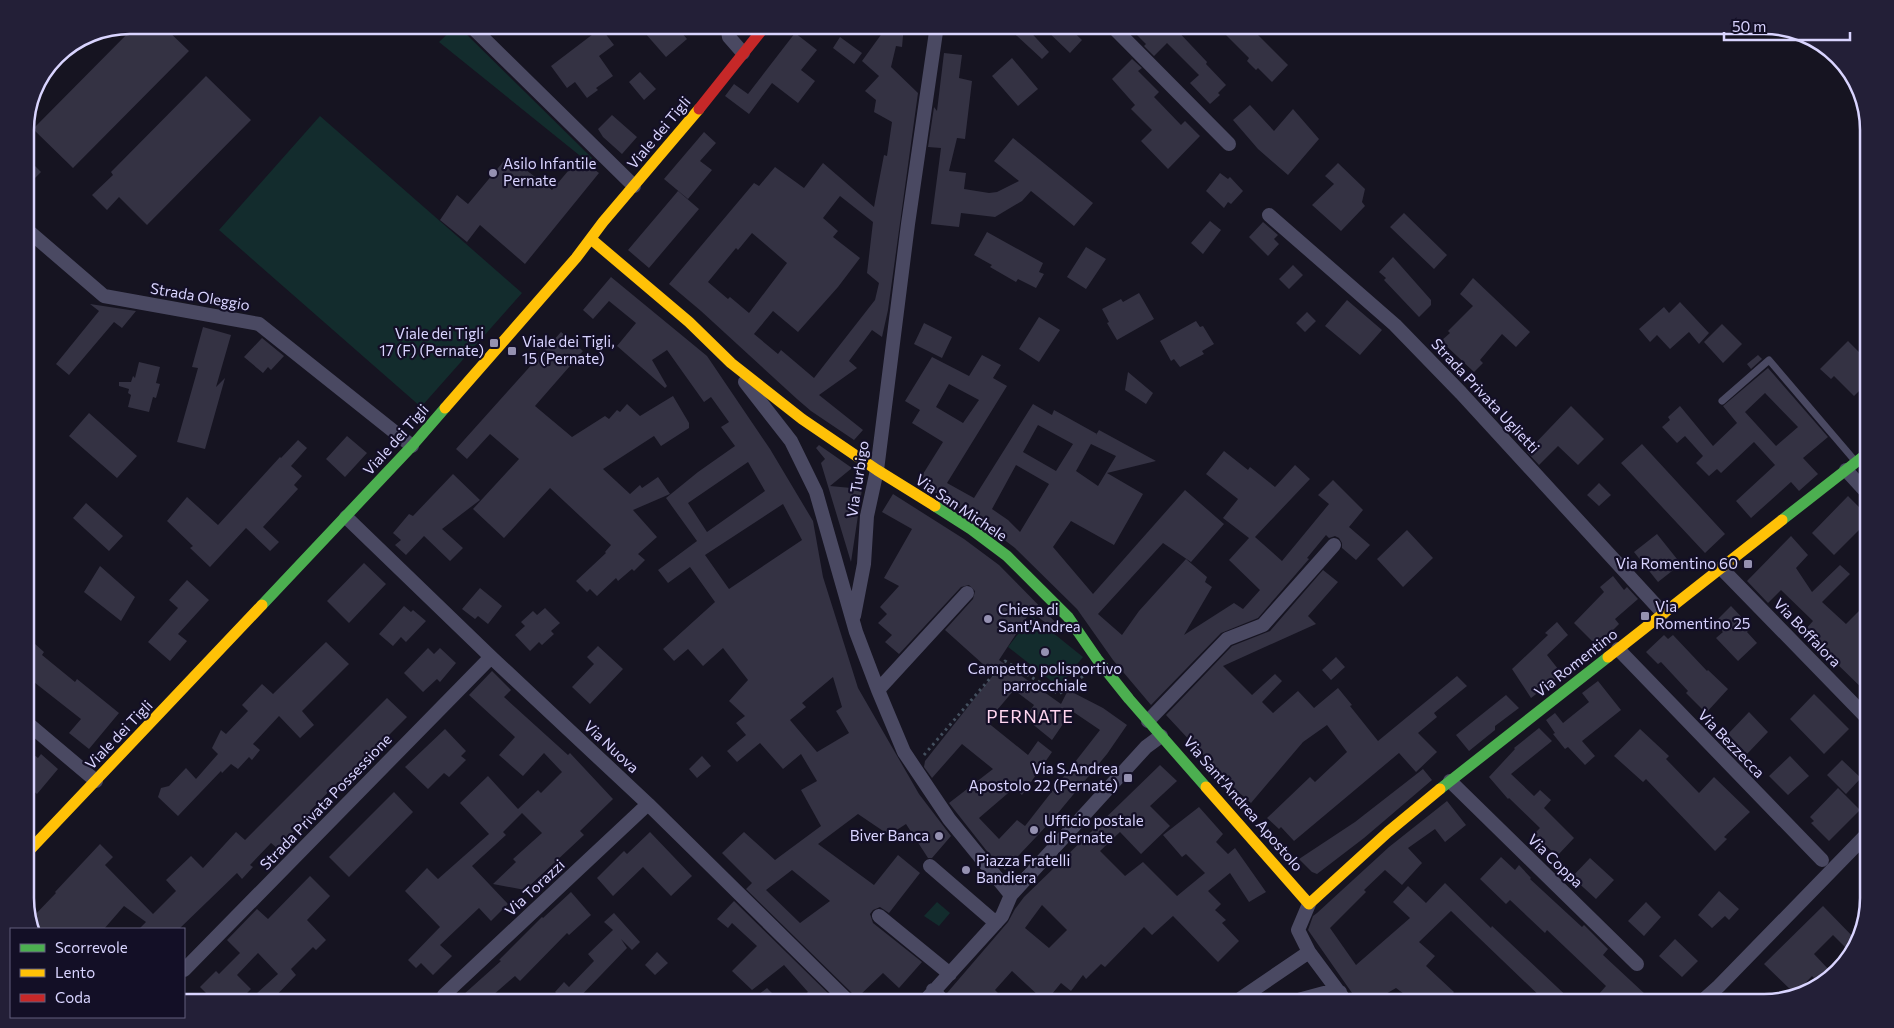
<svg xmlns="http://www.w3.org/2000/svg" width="1894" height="1028" font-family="Commissioner,sans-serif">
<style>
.green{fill:#132c2d}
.building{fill:#343243;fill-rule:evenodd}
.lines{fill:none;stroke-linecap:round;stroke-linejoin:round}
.path{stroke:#44505f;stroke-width:3;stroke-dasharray:2.5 4;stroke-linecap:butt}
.lane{stroke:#4a4962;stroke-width:7}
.street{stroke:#4a4962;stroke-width:14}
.fast{stroke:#4caf50;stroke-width:11}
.slow{stroke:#ffc107;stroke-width:11}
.jam{stroke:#c62828;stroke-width:11}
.poi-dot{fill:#9591b1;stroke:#130f26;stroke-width:2}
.labels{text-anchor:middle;stroke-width:4.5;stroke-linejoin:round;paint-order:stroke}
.street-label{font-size:15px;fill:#d9d4ff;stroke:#130f26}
.poi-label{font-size:15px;fill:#d9d4ff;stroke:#130f26;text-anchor:start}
.quarter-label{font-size:18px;letter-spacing:1px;fill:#ffd6f0;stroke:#130f26}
.rim{fill:none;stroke:#d9d4ff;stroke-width:2.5}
</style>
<rect width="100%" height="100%" fill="#161421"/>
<path class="green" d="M457 25 592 158 589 163 439 42Z
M320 116 522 293 421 407 219 230Z
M1032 616 1083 657 1059 687 1008 647Z
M937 902 950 913 939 926 924 916Z"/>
<path class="building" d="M136 25H162L189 51 73 168 33 129Z
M638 25H675L687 39 666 57Z
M888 25H904L902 47 896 46 891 67 918 93 888 310 882 337 872 330 849 361 857 368 819 395 863 430 854 440 811 411 797 399 701 311 669 284 754 183 759 186 775 167 804 188 823 163 874 207 884 155 887 156 892 122 874 112 876 100 865 91 879 76 862 61ZM840 196 873 222 867 273 879 283 875 300 814 378 781 350 778 354 754 334 773 311 798 332 838 287 860 258 833 237 838 231 823 218ZM752 233 787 263 749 313 730 297 728 299 708 282 736 248 738 250Z
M1005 25H1024L1049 52 1042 59Z
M1041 25H1066L1082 40 1070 53Z
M1143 25H1172L1207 62 1206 64 1226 85 1218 93 1220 95 1210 104 1190 83 1199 75 1167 43 1154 56 1144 46 1146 44 1135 33Z
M1216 25H1248L1288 65 1272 82 1258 68 1256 70 1247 61 1249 58Z
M601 28 614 45 599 56 613 76 596 88 598 90 587 98 575 82 567 88 551 66Z
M795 33 817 50 801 70 815 81 798 103 772 83 749 114 725 96 734 84 748 94Z
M840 37 862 53 854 64 833 48Z
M944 53 962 55 959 78 972 81 965 139 957 138 949 171 966 173 964 189 989 193 997 192 1019 181 994 161 1013 138 1093 203 1074 226 1031 191 1022 201 995 217 961 213 959 227 931 224 941 148 928 147 934 107 937 111Z
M1012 58 1038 89 1018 106 992 76Z
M1132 59 1142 68 1138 71 1159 92 1154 97 1181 125 1185 121 1200 136 1168 169 1141 141 1152 130 1131 109 1135 105 1112 79Z
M640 72 656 89 644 100 629 82Z
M206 76 251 120 147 225 119 197 107 210 92 195 113 175 111 172Z
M1250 105 1274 131 1293 109 1319 139 1288 175 1258 149 1233 120Z
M612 115 637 137 622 154 603 137 598 129Z
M704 132 716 143 700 161 712 170 688 199 664 179Z
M25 156 41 172 25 188Z
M508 156 552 190 579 158 599 173 525 264 480 225 467 242 440 220 457 195 468 204Z
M1338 163 1365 189 1362 202 1365 206 1341 231 1312 205 1334 184 1325 176Z
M1220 173 1228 179 1230 177 1243 191 1231 204 1228 202 1224 208 1206 191Z
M678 191 699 209 649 268 628 250Z
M1404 213 1447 255 1434 269 1390 227Z
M1210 221 1221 230 1203 254 1191 243Z
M1263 222 1278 235 1274 239 1279 244 1268 256 1249 237Z
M987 232 1043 263 1039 272 1044 274 1036 288 1018 279 1016 282 990 267 992 265 974 255Z
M1086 247 1106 259 1086 289 1067 277Z
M1393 257 1431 300V305L1419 317 1384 280 1386 278 1379 272Z
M1293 265 1303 275 1289 289 1279 279Z
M611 277 707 356 770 449 813 521 823 577 858 688 919 794 951 836 932 858H928L906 824 889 835 858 814 818 844 874 885 898 855 920 873 889 913 880 907 873 910 870 914 873 923 922 962 899 988 883 973 857 998 746 889 752 883 722 853 744 832 775 860 821 826 801 790 817 781 801 754 783 769 760 743 737 762 727 751 746 735 736 723 745 716 729 701 748 680 723 648 703 666 688 649 674 661 663 649 715 602 690 567 668 583 658 570 697 541 666 498 698 472 735 446 721 427 729 422 711 397 704 402 667 350 652 360 667 386 665 388 617 346 636 323 609 301 593 319 583 310ZM748 462 765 491 707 532 688 503ZM783 504 802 540 729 589 705 555ZM833 677 842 707 836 711 849 733 817 752 790 720 806 707 802 703ZM792 870 830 901 800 923 766 890Z
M1473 278 1530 332 1516 347 1502 334 1480 360 1483 363 1474 372 1441 341 1450 333 1448 331 1473 306 1460 294Z
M1139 293 1154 319 1117 340 1107 323 1109 322 1102 309 1121 299 1123 302Z
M1347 300 1382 330 1360 355 1325 326Z
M1680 302 1709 333 1699 344 1689 332 1670 349 1657 335 1650 342 1639 329 1664 307 1669 313Z
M90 304 136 311 122 328 114 322 69 375 56 364 99 311Z
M1307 312 1316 321 1305 332 1296 323Z
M1039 317 1060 330 1039 362 1019 349Z
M1196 321 1200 327 1203 326 1214 344 1202 351 1204 354 1180 367 1174 359 1171 361 1160 341Z
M924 323 952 337 942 358 914 344Z
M1722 324 1742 344 1723 363 1704 342Z
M203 327 231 335 216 387 225 378 205 449 177 442 198 368 192 367Z
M561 332 583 351 535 406 572 437 605 416 609 419 617 410 620 412 627 404 640 416 673 396 689 423V428L661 446 654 436 603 469 630 494 640 485 642 488 658 477 670 494 633 510 657 537 638 554 645 560 634 571 632 569 618 581 616 578 597 596 590 589 587 592 576 581 606 553 605 552 611 545 550 488 504 538 473 509 519 459 490 434 467 459 456 449Z
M262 338 284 356 271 370 268 367 263 373 244 357Z
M1848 341 1861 354 1869 346V381L1854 396 1834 376 1831 379 1820 369Z
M982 355 1001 365 993 378 1007 386 947 483 974 498 1033 404 1052 415 1054 410 1097 434 1096 435 1099 430 1156 461 1107 473 1143 494 1114 545 1071 521 1053 547 1093 594 1185 490 1224 524 1191 562 1163 543 1098 614 1122 635 1139 611 1186 559 1207 577 1205 582 1212 587 1184 635 1234 603 1243 609 1260 590 1229 560 1249 538 1223 518 1238 499 1206 474 1224 451 1248 470 1250 467 1275 487 1295 465 1310 479 1255 537 1282 561 1329 504 1318 495 1333 480 1363 510 1349 527 1370 545 1356 560 1342 548V543L1339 538 1335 536 1329 538 1326 535 1307 558 1309 559 1258 618 1221 633 1151 705 1113 660 1077 609 1015 548 977 519 918 482 943 442 912 423 920 410 905 401 932 357 969 376ZM949 384 979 400 963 423 936 407ZM1038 425 1073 444 1056 471 1023 452ZM1091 444 1116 456 1098 486 1076 471ZM1016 465 1049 484 1020 532 1008 520 992 509Z
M1758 355 1762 359 1751 369 1747 364Z
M139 362 160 367 156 383 160 384 156 398 153 397 149 412 128 407 131 395 128 393 129 389 119 386V382H131L133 376 135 378Z
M1768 368 1828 437 1803 458 1818 474 1799 491 1791 482 1751 518 1736 501 1775 465 1754 442 1721 473 1717 469 1709 476 1696 463 1703 456 1685 436 1677 443 1662 427 1670 420 1668 417 1680 406 1713 446 1737 423 1723 406ZM1765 393 1798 427 1776 446 1745 412Z
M1128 372 1153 393 1146 404 1125 390Z
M1571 406 1604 439 1578 465 1558 446 1539 465 1527 452Z
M89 413 137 456 117 478 69 436Z
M347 436 367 453 345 477 326 459Z
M298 440 307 448 291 466 302 476 294 485 298 489 263 527 279 542 270 551 246 528 210 567 190 548 193 546 167 521 187 497 218 525 280 457 281 458Z
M1642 444 1725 534 1705 553 1621 463Z
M819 445 852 468 830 486 862 489 851 562 821 463 825 459 816 448Z
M453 474 480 500 442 529 463 548 450 561 424 536 406 555 395 545 401 540 393 533 409 514 413 516Z
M1599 483 1611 495 1599 506 1587 495Z
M893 494 964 539 999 565 1063 630 1059 634 1031 611 999 660 1061 704 1068 690 1103 708 1127 725 1107 754 1053 819 1005 870 986 850 949 803 993 769 962 744 932 778 924 767 925 761 994 674 945 630 973 599 975 591 969 585 961 587 899 654 885 642 892 635 878 623 887 614 880 607 899 586 884 578 912 529 882 512ZM1014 690 1034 705 1025 718 1052 740 1072 711 1100 730 1025 826 1017 820 999 839 979 818 1014 788 1022 795 1052 752 1038 741 1028 755 987 722Z
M1848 496 1869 517V520L1834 555 1812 533Z
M86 503 123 536 109 551 73 518Z
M1407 530 1433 558 1403 587 1377 559Z
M1657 534 1681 564 1658 582 1634 552Z
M1791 536 1808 555 1796 568 1812 592 1840 565 1850 574 1822 602 1846 624 1869 601V695L1831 658 1833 656 1805 630 1813 621 1781 590 1768 603 1747 581Z
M364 563 386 584 349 623 327 601Z
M100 566 135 597 121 621 84 592Z
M1323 570 1338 582 1308 616 1316 624 1223 666 1252 695 1275 674 1282 681 1262 702 1273 713 1298 691 1314 708 1338 688 1352 705 1350 706 1378 741 1457 676 1467 686 1434 713 1437 717 1418 733 1437 752 1416 772 1399 753 1294 841 1281 827 1279 829 1267 818 1310 777 1315 782 1347 752 1327 725 1303 742 1251 803 1236 790 1166 715 1232 646 1270 631Z
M1613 576 1624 590 1627 587 1638 599 1615 619 1619 624 1597 646 1574 623 1604 592 1600 587Z
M187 580 209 600 178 634 187 641 170 661 148 642 178 608 169 600Z
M480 588 502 606 488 624 478 616 475 619 462 609Z
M404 606 411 612 413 610 426 621 406 642 401 637 393 646 379 634Z
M1731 606 1751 627 1747 632 1757 643 1738 661 1716 638 1723 632 1714 623Z
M545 608 560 623 551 631 554 634 542 645 539 642 530 651 515 635 525 626 521 622 533 611 537 615Z
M1557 622 1568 635 1547 655 1562 674 1531 698 1512 669 1548 635 1545 633Z
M25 635 44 652 42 655 75 682 77 679 119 713 89 749 69 733 81 719 25 675Z
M1664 635 1668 639 1673 635 1707 671 1708 670 1728 689 1706 713 1686 693 1688 691 1661 662 1658 664 1646 652Z
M326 642 349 664 302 711 314 725 300 738 279 716 253 744 260 750 252 760 249 757 238 769 231 764 222 773 221 771 178 816 158 797 161 788 169 786 186 768 196 779 218 754 212 748 221 730 226 734 248 711 242 705 262 684 273 694Z
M598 646 623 669 590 704 572 687 594 664 587 657Z
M428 648 434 654 440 648 456 663 440 682 437 679 423 692 404 673Z
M1336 657 1345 667 1331 680 1322 670Z
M492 671 511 690 504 697 568 755 570 753 613 799 580 831 584 835 525 890 493 884 516 862 513 859 542 833 522 813 503 832 506 835 472 866 508 904 491 921 479 908 440 945 452 956 433 975 421 963 416 968 408 960 440 927 405 891 427 868 438 879 489 834 460 803 488 776 518 809 538 790 541 793 562 772 544 753 523 776 499 755 515 737 469 695Z
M1598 681 1621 710 1582 741 1595 756 1585 765 1568 747 1565 749 1553 734 1555 733 1546 720 1555 713 1563 723 1589 702 1582 693Z
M1814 694 1849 729 1824 754 1790 719Z
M1506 695 1519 708 1495 726V730L1469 751 1456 735Z
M387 698 407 717 353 771 354 772 342 785 338 782 310 811 312 813 277 848 271 843 250 865 253 867 242 879 237 873 179 929H139L146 922 124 906 104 929H33L30 920 56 893 55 892 100 844 113 857 105 865 153 914 176 891 166 880 191 856 203 868 236 832 245 840Z
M1749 712 1768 732 1747 754 1728 734Z
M1539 728 1552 741 1511 774 1534 796 1540 790 1551 800 1544 808 1574 838 1557 856 1534 834 1540 828 1509 798 1508 799 1489 777 1515 749 1514 748Z
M445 729 466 751 461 756 466 760 449 777 444 773 428 789 405 767Z
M1640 729 1669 756 1666 759 1699 793 1714 777 1750 812 1724 837 1727 839 1715 851 1646 779 1643 782 1614 756Z
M25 748 38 758 41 754 58 769 37 794 25 784Z
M702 756 711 766 697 778 689 769Z
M1790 756 1809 776 1788 795 1769 776Z
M1842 760 1861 778 1846 794 1827 775Z
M1160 765 1177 781 1150 806 1170 826 1141 854 1120 832 1100 851 1125 876 1143 862 1177 896 1205 873 1186 854 1182 857 1163 835 1199 807 1223 834 1216 842 1228 854 1235 848 1266 892 1249 902 1230 873 1208 891 1221 904 1215 910 1226 920 1222 923 1239 941 1218 962 1173 916 1152 935 1144 927 1105 967 1101 964 1086 979 1083 975 1071 991 1061 983 1052 994 1040 997 1012 971 995 990 998 993 991 1002 984 998 979 1003H954L947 993 1008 922 1015 909 1024 897ZM1042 905 1067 930 1049 948 1025 928Z
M1423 769 1432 780 1364 838 1317 874 1312 872 1299 859 1355 822Z
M1838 788 1860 810 1829 841 1811 823 1814 821 1810 817Z
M394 792 413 812 349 877 329 857Z
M1447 801 1466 825 1445 842 1435 829 1408 848 1422 863 1402 885 1385 870 1364 890 1366 892 1330 928 1356 965 1410 918 1393 902 1408 886 1426 903 1445 883 1491 928 1492 926 1574 1003H1547L1451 911 1419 942 1435 956 1426 966 1454 992 1445 1003H1416L1396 988 1379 998V1003H1359L1308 930 1313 916 1317 913 1389 847Z
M650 832 692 876 671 896 643 867 613 896 597 878 624 851 627 854Z
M1501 857 1515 870 1519 865 1531 878 1530 879 1582 927 1584 925 1608 949 1603 955 1645 994 1636 1003H1591L1606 986 1547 930 1545 933 1510 900 1506 904 1480 879Z
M1590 858 1614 880 1596 899 1572 877Z
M310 876 330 896 307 920 326 940 316 950 313 947 291 969 296 975 269 1003H265L256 994 278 974 258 953 237 975 251 989 237 1003H216L200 987 216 971 219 974 240 953 227 940 257 909 268 919Z
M1719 891 1739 909 1729 920 1725 916 1712 928 1698 915Z
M571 892 591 915 569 935 567 933 520 981 515 976 484 1003H454L501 961 499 960 542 917 543 918Z
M734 901 838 1003H793L808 992 784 965 752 990 732 971 757 946 732 923 728 928 717 919Z
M1646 902 1661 917 1644 936 1628 921Z
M1823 906 1859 943 1858 945 1851 953 1833 935 1814 954 1832 973 1821 985 1812 976 1795 994 1764 964Z
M614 913 640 942 632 950 621 939 627 948 574 1003H567L555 992 564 982 569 987 594 961 588 954 613 930 604 922Z
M1675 939 1698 961 1682 977 1659 956Z
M657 952 668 963 655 975 645 965Z
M767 988 782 1003H748Z"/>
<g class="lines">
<path class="path" d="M924 755 1005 661 1059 694 1086 674"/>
<path class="lane" d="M1722 401 1769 360 1856 462"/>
<path class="street" d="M470 25 634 186
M727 25 729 37 743 53
M1111 25 1229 144
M1269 215 1395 325 1461 393 1663 613
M25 228 104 296 259 324 412 446
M745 382 791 441 816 492 856 632 878 690 904 752 949 819 1011 895
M1846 470 1869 495
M346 517 491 657 648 804 850 1003
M1721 568 1869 720
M854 616 864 564 867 516 877 470 908 224 937 25
M1618 649 1822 860
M878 690 967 593
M25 721 96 781
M1148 721 1227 639 1263 625 1334 545
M1450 781 1637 964
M930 866 996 923
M1309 904 1298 930 1309 952 1347 1003
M879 916 950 974
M184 970 491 657
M933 990 945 1003
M444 995 648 804
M923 1003 1002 916 1011 895 1146 747 1161 736
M1234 1003 1309 952
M1287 1003 1324 993 1340 992
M1700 1003 1719 986 1869 832"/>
<path class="fast" d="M935 506 971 529 1007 556 1068 617 1097 659 1129 699 1206 787
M1782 520 1869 452
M262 605 412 446 445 408
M1440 789 1608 657"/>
<path class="slow" d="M591 239 689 322 731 363 802 419 877 470 935 506
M445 408 576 258 603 222 699 109
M1608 657 1782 520
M1206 787 1309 904 1388 832 1440 789
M25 855 262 605"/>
<path class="jam" d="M699 109 766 25"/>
</g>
<g class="poi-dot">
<circle cx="493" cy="173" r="5"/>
<rect x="489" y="338" width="10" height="10" rx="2.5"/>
<rect x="507" y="346" width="10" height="10" rx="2.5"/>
<rect x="1743" y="559" width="10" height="10" rx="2.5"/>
<rect x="1640" y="611" width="10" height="10" rx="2.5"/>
<circle cx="988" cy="619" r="5"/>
<circle cx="1045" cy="652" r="5"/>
<rect x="1123" y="773" width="10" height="10" rx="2.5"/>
<circle cx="1034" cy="830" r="5"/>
<circle cx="939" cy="836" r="5"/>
<circle cx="966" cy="870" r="5"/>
</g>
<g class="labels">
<g class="street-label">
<text transform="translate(659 133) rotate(-50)" y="5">Viale dei Tigli</text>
<text transform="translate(200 297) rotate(10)" y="5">Strada Oleggio</text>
<text transform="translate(1485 396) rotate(47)" y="5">Strada Privata Uglietti</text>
<text transform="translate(396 440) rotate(-48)" y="5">Viale dei Tigli</text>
<text transform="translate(858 479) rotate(-81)" y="5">Via Turbigo</text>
<text transform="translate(961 508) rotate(34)" y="5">Via San Michele</text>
<text transform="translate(1807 633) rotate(46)" y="5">Via Boffalora</text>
<text transform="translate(1576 663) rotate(-38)" y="5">Via Romentino</text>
<text transform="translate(119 735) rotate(-46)" y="5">Viale dei Tigli</text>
<text transform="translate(1731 744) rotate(46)" y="5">Via Bezzecca</text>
<text transform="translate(611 747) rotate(43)" y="5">Via Nuova</text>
<text transform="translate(326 802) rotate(-46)" y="5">Strada Privata Possessione</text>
<text transform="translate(1243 804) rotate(49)" y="5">Via Sant'Andrea Apostolo</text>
<text transform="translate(1555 861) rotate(44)" y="5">Via Coppa</text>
<text transform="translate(535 888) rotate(-43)" y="5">Via Torazzi</text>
</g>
<g class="poi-label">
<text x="503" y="169">Asilo Infantile<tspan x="503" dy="17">Pernate</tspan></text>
<text x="484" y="339" text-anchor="end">Viale dei Tigli<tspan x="484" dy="17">17 (F) (Pernate)</tspan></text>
<text x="522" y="347">Viale dei Tigli,<tspan x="522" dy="17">15 (Pernate)</tspan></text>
<text x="1738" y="569" text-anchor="end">Via Romentino 60</text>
<text x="1655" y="612">Via<tspan x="1655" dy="17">Romentino 25</tspan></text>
<text x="998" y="615">Chiesa di<tspan x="998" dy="17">Sant'Andrea</tspan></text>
<text x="1045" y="674" text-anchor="middle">Campetto polisportivo<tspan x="1045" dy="17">parrocchiale</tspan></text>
<text x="1118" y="774" text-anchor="end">Via S.Andrea<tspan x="1118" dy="17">Apostolo 22 (Pernate)</tspan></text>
<text x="1044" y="826">Ufficio postale<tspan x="1044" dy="17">di Pernate</tspan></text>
<text x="929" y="841" text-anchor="end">Biver Banca</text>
<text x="976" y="866">Piazza Fratelli<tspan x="976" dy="17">Bandiera</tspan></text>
</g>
<g class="quarter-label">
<text x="1030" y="723">PERNATE</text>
</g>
</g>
<path d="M0 0H1894V1028H0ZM130 34H1764A96 96 0 0 1 1860 130V898A96 96 0 0 1 1764 994H130A96 96 0 0 1 34 898V130A96 96 0 0 1 130 34Z" fill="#231f37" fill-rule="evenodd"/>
<path class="rim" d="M130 34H1764A96 96 0 0 1 1860 130V898A96 96 0 0 1 1764 994H130A96 96 0 0 1 34 898V130A96 96 0 0 1 130 34Z"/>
<rect x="10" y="928" width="175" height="90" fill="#130f26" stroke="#625e7d"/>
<rect x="20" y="944" width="25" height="8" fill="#4caf50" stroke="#625e7d"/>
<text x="55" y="953" font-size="15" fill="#d9d4ff">Scorrevole</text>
<rect x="20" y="969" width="25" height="8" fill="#ffc107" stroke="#625e7d"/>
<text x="55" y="978" font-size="15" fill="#d9d4ff">Lento</text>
<rect x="20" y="994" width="25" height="8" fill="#c62828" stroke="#625e7d"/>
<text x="55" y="1003" font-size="15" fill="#d9d4ff">Coda</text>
<path d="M1724 32v8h126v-8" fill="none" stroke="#d9d4ff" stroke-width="2.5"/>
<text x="1732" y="32" font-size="15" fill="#d9d4ff" stroke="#130f26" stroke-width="4" paint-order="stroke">50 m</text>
</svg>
